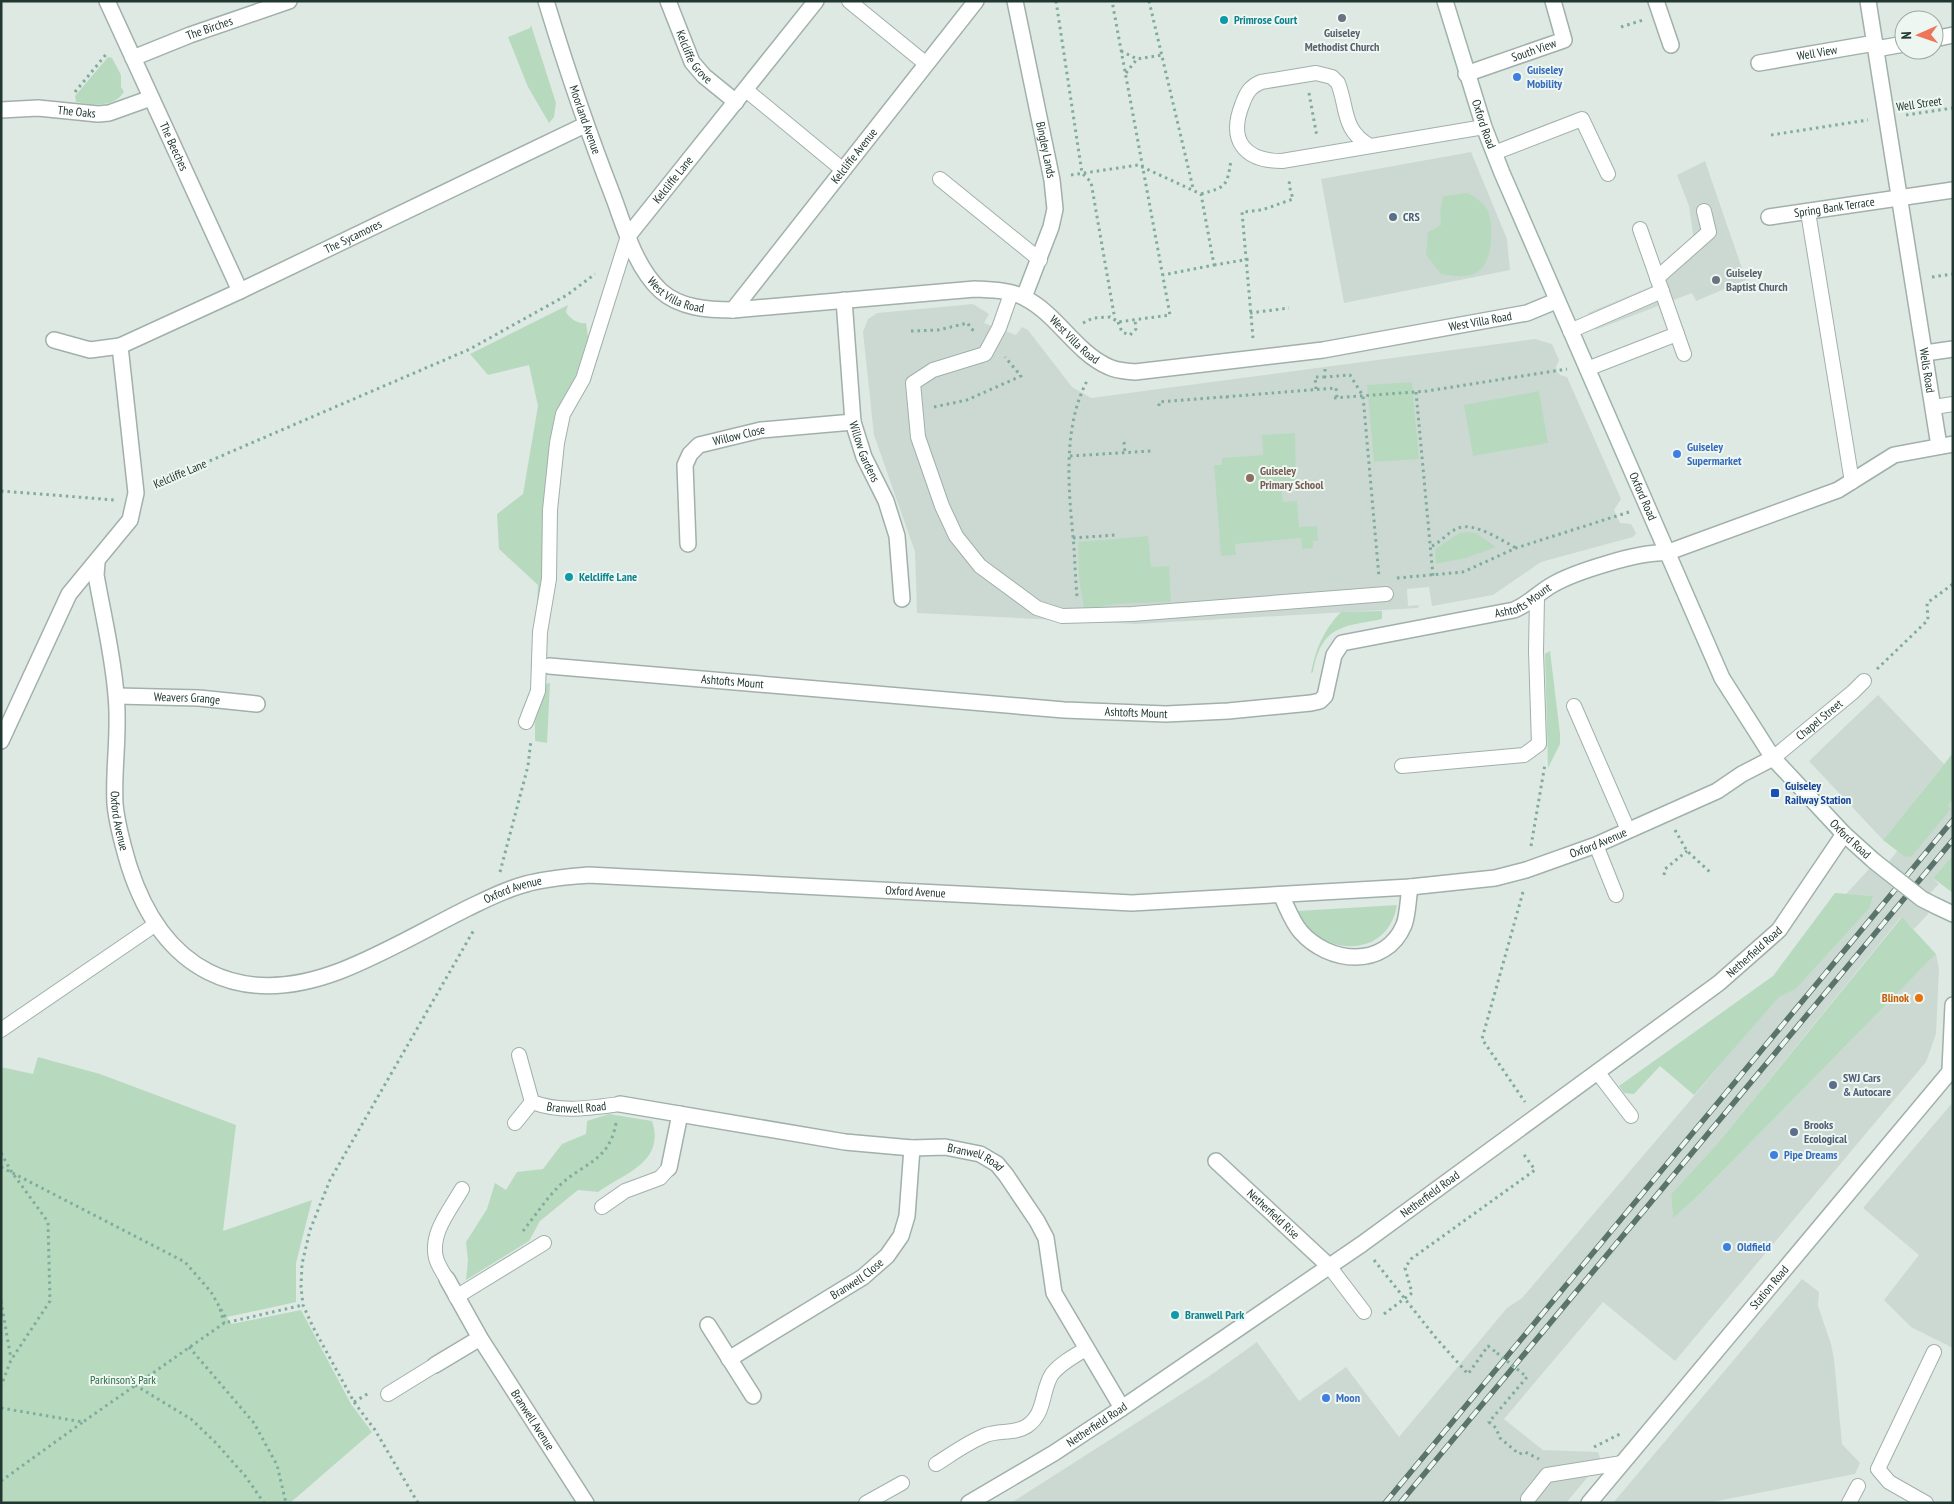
<svg xmlns="http://www.w3.org/2000/svg" width="1954" height="1504" font-family="'PT Sans Narrow',sans-serif">
<style>
.built{fill:#ccd9d3}
.green{fill:#b7dabf}
.lines{fill:none;stroke-linecap:round;stroke-linejoin:round}
.lane-casing{stroke:#a1b0ab;stroke-width:16}
.street-casing{stroke:#a1b0ab;stroke-width:18}
.secondary-casing{stroke:#9eb4ab;stroke-width:18}
.path{stroke:#7fac9c;stroke-width:3;stroke-dasharray:2.5 4;stroke-linecap:butt}
.lane{stroke:#fff;stroke-width:14}
.street{stroke:#fff;stroke-width:15}
.secondary{stroke:#fff;stroke-width:15}
.rail-casing{stroke:#5a746c;stroke-width:5.5}
.rail{stroke:#eef6f2;stroke-width:4;stroke-dasharray:11;stroke-linecap:butt}
.secondary-bridge-casing{stroke:#9eb4ab;stroke-width:18;stroke-linecap:butt}
.path-bridge{stroke:#7fac9c;stroke-width:3;stroke-dasharray:2.5 4;stroke-linecap:butt}
.secondary-bridge{stroke:#fff;stroke-width:15}
.worship-dot{fill:#6b7280;stroke:#eef6f2;stroke-width:2}
.culture-dot{fill:#0f9aa8;stroke:#eef6f2;stroke-width:2}
.shop-dot{fill:#3f7fe0;stroke:#eef6f2;stroke-width:2}
.service-dot{fill:#5c6f8a;stroke:#eef6f2;stroke-width:2}
.education-dot{fill:#8d6e63;stroke:#eef6f2;stroke-width:2}
.transit-dot{fill:#1a4fb4;stroke:#eef6f2;stroke-width:2}
.food-dot{fill:#e8710a;stroke:#eef6f2;stroke-width:2}
.labels{text-anchor:middle;stroke-width:4;stroke-linejoin:round;paint-order:stroke}
.culture-label{font-size:12px;font-weight:bold;fill:#0d838f;stroke:#eef6f2;text-anchor:start}
.street-label{font-size:12px;fill:#203831;stroke:#eef6f2}
.worship-label{font-size:12px;font-weight:bold;fill:#5b616d;stroke:#eef6f2}
.shop-label{font-size:12px;font-weight:bold;fill:#366cbe;stroke:#eef6f2;text-anchor:start}
.service-label{font-size:12px;font-weight:bold;fill:#4e5e75;stroke:#eef6f2;text-anchor:start}
.education-label{font-size:12px;font-weight:bold;fill:#785e54;stroke:#eef6f2;text-anchor:start}
.transit-label{font-size:12px;font-weight:bold;fill:#164399;stroke:#eef6f2;text-anchor:start}
.food-label{font-size:12px;font-weight:bold;fill:#c56008;stroke:#eef6f2;text-anchor:end}
.park-label{font-size:12px;fill:#2c6d42;stroke:#eef6f2}
</style>
<rect width="100%" height="100%" fill="#dee9e4"/>
<path class="built" d="M1471 152 1507 239 1510 270 1344 303 1321 179Z
M1705 161 1746 280 1696 301 1692 293 1595 330 1588 313 1650 287 1694 241 1689 206 1677 175Z
M973 304 989 314 984 323 1016 335 1022 327 1028 330 1072 387 1091 398 1535 339 1552 344 1559 360 1556 367 1557 371 1560 375 1567 377 1621 499 1614 510 1617 517 1620 523 1631 524 1636 533 1633 537 1541 562 1493 595 1432 606 1429 587 1407 589 1408 606 1419 605 1418 608 1136 624 917 613 915 552 874 435 863 332 868 319 877 313Z
M1878 695 1944 764 1883 840 1809 761Z
M1951 800 1953 855 1933 878 1939 884 1919 905 1929 913 1914 929 1901 917 1717 1144 1671 1194 1673 1217 1699 1195 1936 954 1939 969 1936 1034 1926 1062 1675 1361 1603 1302 1504 1419 1543 1450 1598 1452 1601 1461 1566 1503H1011L1208 1377 1257 1342 1299 1401 1346 1367 1399 1437 1507 1308 1522 1298 1779 996 1796 989 1870 908 1873 896 1846 894 1871 867 1880 873 1898 850 1905 857Z
M1953 1102V1348L1911 1327 1884 1300 1919 1255 1863 1208Z
M1802 1279 1819 1292 1818 1306 1831 1344 1834 1359 1842 1444 1860 1463 1855 1474 1707 1503H1613Z"/>
<path class="green" d="M531 25 556 103 554 117 549 123 528 87 508 37 530 28Z
M108 57 112 58 121 75V87L124 92C113 108 94 105 76 102L75 96Z
M1467 193C1475 196 1484 203 1488 211 1494 225 1493 260 1479 271 1468 279 1454 276 1441 274L1426 255 1428 232 1441 225 1440 212 1443 196Z
M568 305 566 312C570 319 578 324 586 323L588 337 575 378 557 413 545 579 537 607 538 585 499 549 497 514 523 494 538 406 529 365 488 375 470 354Z
M1412 382 1419 459 1374 462 1367 385Z
M1539 391 1548 443 1473 456 1464 405Z
M1295 433 1296 484 1281 486 1283 502 1297 501 1299 527 1317 526 1318 541H1313V548L1302 549 1301 538 1235 544 1236 555 1221 556 1214 465H1222V458L1263 455 1262 435Z
M1467 532 1476 533 1496 547 1466 558 1436 564 1435 549 1459 533Z
M1148 536 1151 567 1169 566 1171 602 1116 604 1084 609 1079 579 1078 542Z
M1382 611V619C1342 627 1322 625 1313 672L1311 673C1315 650 1324 629 1341 612Z
M1550 651 1560 734V744L1548 768 1545 654Z
M550 683 547 743 535 741V722L546 684Z
M1953 753V801L1949 803 1948 806 1951 809 1912 856 1905 857 1883 840Z
M1953 855V893L1933 878Z
M1835 893 1873 896 1870 908 1796 989 1779 997 1694 1095 1660 1066 1634 1094 1624 1093 1619 1086 1773 976Z
M1397 905C1388 961 1317 957 1297 911Z
M1902 917 1936 954 1699 1195 1673 1218 1671 1194 1717 1144Z
M38 1057 100 1074 236 1125 223 1231 312 1200 296 1263V1302L227 1317 231 1324 301 1310 351 1404 372 1432 290 1503H1V1067L33 1074Z
M609 1114 652 1121C666 1163 622 1174 598 1192L578 1190 540 1221 529 1241 466 1280 468 1260 466 1242 487 1209 495 1183 506 1190 517 1172 543 1169 562 1144 586 1134 587 1121Z"/>
<g class="lines">
<g class="lane-casing">
<g id="lane">
<path d="M849 1 925 63"/>
<path d="M746 90 843 170"/>
<path d="M1370 146C1342 130 1348 109 1338 83L1332 77 1316 73 1261 82C1249 87 1246 94 1242 105 1228 141 1245 161 1282 161L1484 127"/>
<path d="M1494 153 1582 119 1608 174"/>
<path d="M940 179 1040 260"/>
<path d="M1808 212 1852 482"/>
<path d="M1640 229 1684 354"/>
<path d="M1657 278 1709 232 1704 211"/>
<path d="M1011 294 999 328 985 354 933 370 913 383 918 437 942 506 956 536 980 566 1037 608 1062 616 1132 614 1386 594"/>
<path d="M1570 331 1662 291"/>
<path d="M1587 369 1677 334"/>
<path d="M1934 407 1953 404"/>
<path d="M1574 706 1628 830"/>
<path d="M526 722 538 691 540 632 549 579 550 510 557 443 563 414 583 379 628 236"/>
<path id="s1" d="M1773 758 1853 692 1864 681"/>
<path d="M1402 766 1524 755 1539 744 1536 651 1537 596"/>
<path d="M1596 845 1616 895"/>
<path d="M1 1030 156 924"/>
<path id="s2" d="M519 1055 532 1102C561 1113 590 1108 620 1104"/>
<path d="M1598 1073 1631 1116"/>
<path d="M515 1123 532 1102"/>
<path d="M602 1207 625 1191 660 1178 669 1168"/>
<path d="M1329 1266 1364 1312"/>
<path d="M447 1279C443 1273 438 1265 436 1258 430 1233 450 1210 462 1189"/>
<path d="M456 1297 544 1243"/>
<path d="M388 1394 435 1365"/>
<path d="M936 1464C952 1454 968 1442 986 1435 1000 1430 1015 1434 1027 1426 1046 1413 1041 1391 1052 1374 1061 1363 1074 1356 1086 1349"/>
<path d="M1528 1499 1547 1475 1622 1463"/>
<path d="M866 1503 902 1483"/>
<path d="M1849 1503 1858 1486"/>
<path d="M1926 1503 1889 1482 1878 1469 1934 1352"/>
</g>
</g>
<g class="street-casing">
<g id="street">
<path id="s3" d="M107 1 240 291"/>
<path id="s4" d="M546 1C566 67 588 132 613 196 625 228 635 267 661 291 680 308 708 310 733 310L975 289C991 290 1011 290 1025 298 1058 315 1075 352 1109 367 1117 371 1127 371 1135 372L1323 350 1527 313 1556 301"/>
<path id="s5" d="M668 1 692 62 704 76 736 102"/>
<path id="s6" d="M1015 1 1052 180 1055 209 1051 227 1024 297"/>
<path d="M1656 1 1671 45"/>
<path id="s7" d="M1868 1 1939 446"/>
<path d="M1934 39 1953 35"/>
<path d="M1876 49 1904 44"/>
<path id="s8" d="M133 58 190 35 289 1"/>
<path id="s9" d="M1759 63 1875 43"/>
<path id="s10" d="M1466 74 1564 40 1553 1"/>
<path id="s11" d="M1 110 38 108 98 114 109 113 151 98"/>
<path id="s12" d="M1769 217 1953 190"/>
<path id="s13" d="M628 236 816 1"/>
<path id="s14" d="M844 300 853 422 864 457 886 501 897 536 902 599"/>
<path id="s15" d="M733 310 976 1"/>
<path id="s16" d="M54 340 90 350 120 346 240 291 585 125"/>
<path d="M1925 353 1953 349"/>
<path id="s17" d="M688 544 685 465 690 454 699 445 761 430 853 422"/>
<path id="s18" d="M97 563 96 575C103 615 113 655 116 695 120 731 113 768 115 804 117 825 123 846 129 866 162 969 237 1010 340 971 384 954 426 929 468 908 487 899 506 889 526 884 547 878 567 877 588 875L1132 903 1410 887 1495 878 1526 870 1596 845 1717 791 1742 774 1773 758"/>
<path id="s19" d="M549 666 1064 710 1166 714 1228 711 1311 703 1320 701 1325 696 1334 655 1342 643 1514 610C1529 604 1538 593 1552 585 1574 572 1641 551 1666 553L1838 490 1894 455 1953 444"/>
<path id="s20" d="M117 696 199 698 257 704"/>
<path d="M1 741 69 594 130 520 136 493 120 346"/>
<path d="M1281 895C1287 907 1292 922 1301 932 1328 963 1385 970 1404 925 1408 914 1408 899 1410 887"/>
<path d="M1950 1070 1953 1005"/>
<path id="s21" d="M620 1104 845 1142 912 1148 945 1147 980 1154 997 1164 1006 1175 1037 1221 1046 1238 1054 1293 1122 1408"/>
<path id="s22" d="M1216 1161 1329 1266"/>
<path d="M669 1168 680 1114"/>
<path id="s23" d="M447 1279 480 1338 586 1503"/>
<path d="M708 1325 753 1396"/>
<path id="s24" d="M729 1359 863 1277 887 1256 901 1236 907 1216 912 1148"/>
<path d="M435 1365 480 1338"/>
<path id="s25" d="M969 1503 1054 1453 1122 1408 1362 1244 1719 983 1779 930 1844 834"/>
<path id="s26" d="M1589 1503 1953 1068"/>
</g>
</g>
<g class="secondary-casing">
<g id="secondary">
<path id="s27" d="M1445 1 1484 127 1502 173 1722 678 1773 758 1844 834 1874 861"/>
<path d="M1936 906 1953 914"/>
</g>
</g>
<path class="path" d="M1056 1 1082 173 1091 182 1115 320
M1149 1 1193 188
M1621 27 1643 20
M1121 51 1137 59
M1126 73 1137 59 1162 55
M75 92 108 52
M1309 93 1317 137
M1906 115 1953 108
M1771 135 1868 120
M1071 175 1138 165 1201 194 1214 265 1163 275
M1201 194C1226 187 1227 187 1231 160
M1214 265 1250 259
M1932 277 1953 274
M1250 313 1289 308
M1118 322 1122 332 1130 335 1136 329 1135 320
M1083 323 1093 318 1110 317 1118 322 1170 315 1112 1
M911 331 938 330 968 323 970 328 976 332
M1253 338 1242 212 1262 210 1293 199 1289 185 1290 178
M1325 369V377L1350 375 1363 396 1379 577
M1316 389 1315 377H1325
M1416 392 1433 576
M1227 396 1228 402
M1334 398 1427 391 1567 369
M1159 406V402L1336 388 1337 398
M934 407 967 400 1021 376 1005 357
M1124 442 1125 452
M1070 456 1151 451
M156 484 470 349 567 295 595 274
M1 491 115 500
M1073 538 1115 535
M1432 546C1441 542 1448 532 1458 528 1475 522 1501 540 1516 548
M1397 578 1463 572 1516 548 1629 512
M1077 596C1075 576 1075 556 1073 536 1068 485 1063 425 1088 379
M1877 669 1928 620 1927 603 1953 584
M1675 830 1687 851 1711 873
M1531 846 1545 764
M500 872 528 766 531 740
M1664 875 1665 869 1687 851
M1523 892 1482 1039 1525 1102
M1 1153 11 1171 48 1222 50 1301 11 1360 1 1386
M1 1167 185 1262 211 1292 227 1320
M523 1231C535 1216 546 1199 559 1186 584 1162 609 1162 616 1123
M1374 1260 1436 1338 1468 1374 1488 1346 1497 1353
M1 1301 11 1359
M220 1309 224 1323
M1384 1314 1412 1293 1405 1268 1411 1259 1535 1170 1522 1152
M189 1347 254 1423 277 1465 286 1503
M1517 1369 1527 1377 1489 1422 1496 1428 1500 1438 1519 1454 1525 1452 1539 1459
M135 1385 191 1419 216 1443 246 1477 264 1503
M354 1402 369 1393
M1 1408 83 1422 227 1321 229 1322 303 1305
M1594 1447 1620 1434
M1 1481 83 1422
M418 1503 375 1430 354 1402 313 1327 303 1305 301 1287 302 1264 310 1230 330 1180 475 928"/>
<use href="#lane" class="lane"/>
<use href="#street" class="street"/>
<use href="#secondary" class="secondary"/>
<g class="rail-casing">
<path id="rail" d="M1385 1503 1953 820
M1400 1503 1953 840"/>
</g>
<use href="#rail" class="rail"/>
<g class="secondary-bridge-casing">
<path id="secondary-bridge" d="M1874 861 1922 899 1936 906"/>
</g>
<path class="path-bridge" d="M1497 1353 1517 1369"/>
<use href="#secondary-bridge" class="secondary-bridge"/>
</g>
<g class="worship-dot">
<circle cx="1342" cy="18" r="5"/>
<circle cx="1716" cy="280" r="5"/>
</g>
<g class="culture-dot">
<circle cx="1224" cy="20" r="5"/>
<circle cx="569" cy="577" r="5"/>
<circle cx="1175" cy="1315" r="5"/>
</g>
<g class="shop-dot">
<circle cx="1517" cy="77" r="5"/>
<circle cx="1677" cy="454" r="5"/>
<circle cx="1774" cy="1155" r="5"/>
<circle cx="1727" cy="1247" r="5"/>
<circle cx="1326" cy="1398" r="5"/>
</g>
<g class="service-dot">
<circle cx="1393" cy="217" r="5"/>
<circle cx="1833" cy="1085" r="5"/>
<circle cx="1794" cy="1132" r="5"/>
</g>
<circle class="education-dot" cx="1250" cy="478" r="5"/>
<rect class="transit-dot" x="1770" y="788" width="10" height="10" rx="2.5"/>
<circle class="food-dot" cx="1919" cy="998" r="5"/>
<g class="labels">
<g class="culture-label">
<text x="1234" y="24">Primrose Court</text>
<text x="579" y="581">Kelcliffe Lane</text>
<text x="1185" y="1319">Branwell Park</text>
</g>
<g class="street-label">
<text dy="4" stroke="none"><textPath href="#s8" startOffset="82">The Birches</textPath></text>
<text dy="4" stroke="none"><textPath href="#s10" startOffset="72">South View</textPath></text>
<text dy="4" stroke="none"><textPath href="#s9" startOffset="59">Well View</textPath></text>
<text dy="4" stroke="none"><textPath href="#s5" startOffset="62">Kelcliffe Grove</textPath></text>
<text transform="translate(1919 104) rotate(-8)" y="4">Well Street</text>
<text dy="4" stroke="none"><textPath href="#s11" startOffset="76">The Oaks</textPath></text>
<text dy="4" stroke="none"><textPath href="#s4" startOffset="125">Moorland Avenue</textPath></text>
<text dy="4" stroke="none"><textPath href="#s27" startOffset="129">Oxford Road</textPath></text>
<text dy="4" stroke="none"><textPath href="#s3" startOffset="160">The Beeches</textPath></text>
<text dy="4" stroke="none"><textPath href="#s6" startOffset="152">Bingley Lands</textPath></text>
<text dy="4" stroke="none"><textPath href="#s15" startOffset="196">Kelcliffe Avenue</textPath></text>
<text dy="4" stroke="none"><textPath href="#s13" startOffset="72">Kelcliffe Lane</textPath></text>
<text dy="4" stroke="none"><textPath href="#s12" startOffset="66">Spring Bank Terrace</textPath></text>
<text dy="4" stroke="none"><textPath href="#s16" startOffset="325">The Sycamores</textPath></text>
<text dy="4" stroke="none"><textPath href="#s4" startOffset="329">West Villa Road</textPath></text>
<text dy="4" stroke="none"><textPath href="#s4" startOffset="1169">West Villa Road</textPath></text>
<text dy="4" stroke="none"><textPath href="#s4" startOffset="749">West Villa Road</textPath></text>
<text dy="4" stroke="none"><textPath href="#s7" startOffset="374">Wells Road</textPath></text>
<text dy="4" stroke="none"><textPath href="#s17" startOffset="145">Willow Close</textPath></text>
<text dy="4" stroke="none"><textPath href="#s14" startOffset="154">Willow Gardens</textPath></text>
<text transform="translate(180 474) rotate(-23)" y="4">Kelcliffe Lane</text>
<text dy="4" stroke="none"><textPath href="#s27" startOffset="534">Oxford Road</textPath></text>
<text dy="4" stroke="none"><textPath href="#s19" startOffset="1024">Ashtofts Mount</textPath></text>
<text dy="4" stroke="none"><textPath href="#s19" startOffset="184">Ashtofts Mount</textPath></text>
<text dy="4" stroke="none"><textPath href="#s20" startOffset="70">Weavers Grange</textPath></text>
<text dy="4" stroke="none"><textPath href="#s19" startOffset="589">Ashtofts Mount</textPath></text>
<text dy="4" stroke="none"><textPath href="#s1" startOffset="60">Chapel Street</textPath></text>
<text dy="4" stroke="none"><textPath href="#s18" startOffset="260">Oxford Avenue</textPath></text>
<text dy="4" stroke="none"><textPath href="#s27" startOffset="939">Oxford Road</textPath></text>
<text dy="4" stroke="none"><textPath href="#s18" startOffset="1864">Oxford Avenue</textPath></text>
<text dy="4" stroke="none"><textPath href="#s18" startOffset="769">Oxford Avenue</textPath></text>
<text dy="4" stroke="none"><textPath href="#s18" startOffset="1174">Oxford Avenue</textPath></text>
<text dy="4" stroke="none"><textPath href="#s25" startOffset="960">Netherfield Road</textPath></text>
<text dy="4" stroke="none"><textPath href="#s2" startOffset="94">Branwell Road</textPath></text>
<text dy="4" stroke="none"><textPath href="#s21" startOffset="361">Branwell Road</textPath></text>
<text dy="4" stroke="none"><textPath href="#s25" startOffset="555">Netherfield Road</textPath></text>
<text dy="4" stroke="none"><textPath href="#s22" startOffset="78">Netherfield Rise</textPath></text>
<text dy="4" stroke="none"><textPath href="#s24" startOffset="151">Branwell Close</textPath></text>
<text dy="4" stroke="none"><textPath href="#s26" startOffset="281">Station Road</textPath></text>
<text dy="4" stroke="none"><textPath href="#s23" startOffset="165">Branwell Avenue</textPath></text>
<text dy="4" stroke="none"><textPath href="#s25" startOffset="150">Netherfield Road</textPath></text>
</g>
<g class="worship-label">
<text x="1342" y="37">Guiseley<tspan x="1342" dy="14">Methodist Church</tspan></text>
<text x="1726" y="277" text-anchor="start">Guiseley<tspan x="1726" dy="14">Baptist Church</tspan></text>
</g>
<g class="shop-label">
<text x="1527" y="74">Guiseley<tspan x="1527" dy="14">Mobility</tspan></text>
<text x="1687" y="451">Guiseley<tspan x="1687" dy="14">Supermarket</tspan></text>
<text x="1784" y="1159">Pipe Dreams</text>
<text x="1737" y="1251">Oldfield</text>
<text x="1336" y="1402">Moon</text>
</g>
<g class="service-label">
<text x="1403" y="221">CRS</text>
<text x="1843" y="1082">SWJ Cars<tspan x="1843" dy="14">&amp; Autocare</tspan></text>
<text x="1804" y="1129">Brooks<tspan x="1804" dy="14">Ecological</tspan></text>
</g>
<g class="education-label">
<text x="1260" y="475">Guiseley<tspan x="1260" dy="14">Primary School</tspan></text>
</g>
<g class="transit-label">
<text x="1785" y="790">Guiseley<tspan x="1785" dy="14">Railway Station</tspan></text>
</g>
<g class="food-label">
<text x="1909" y="1002">Blinok</text>
</g>
<g class="park-label">
<text x="123" y="1384">Parkinson’s Park</text>
</g>
</g>
<rect width="1954" height="1504" fill="none" stroke="#203831" stroke-width="5"/>
<g transform="translate(1919 35) rotate(268)"><circle r="24" fill="#eef6f2" stroke="#9caaa5"/>
<path d="M0-4L9 19L0 12L-9 19Z" fill="#ed7658"/>
<text y="-8" font-size="14" font-weight="bold" text-anchor="middle" fill="#203831">N</text>
</g>
</svg>
